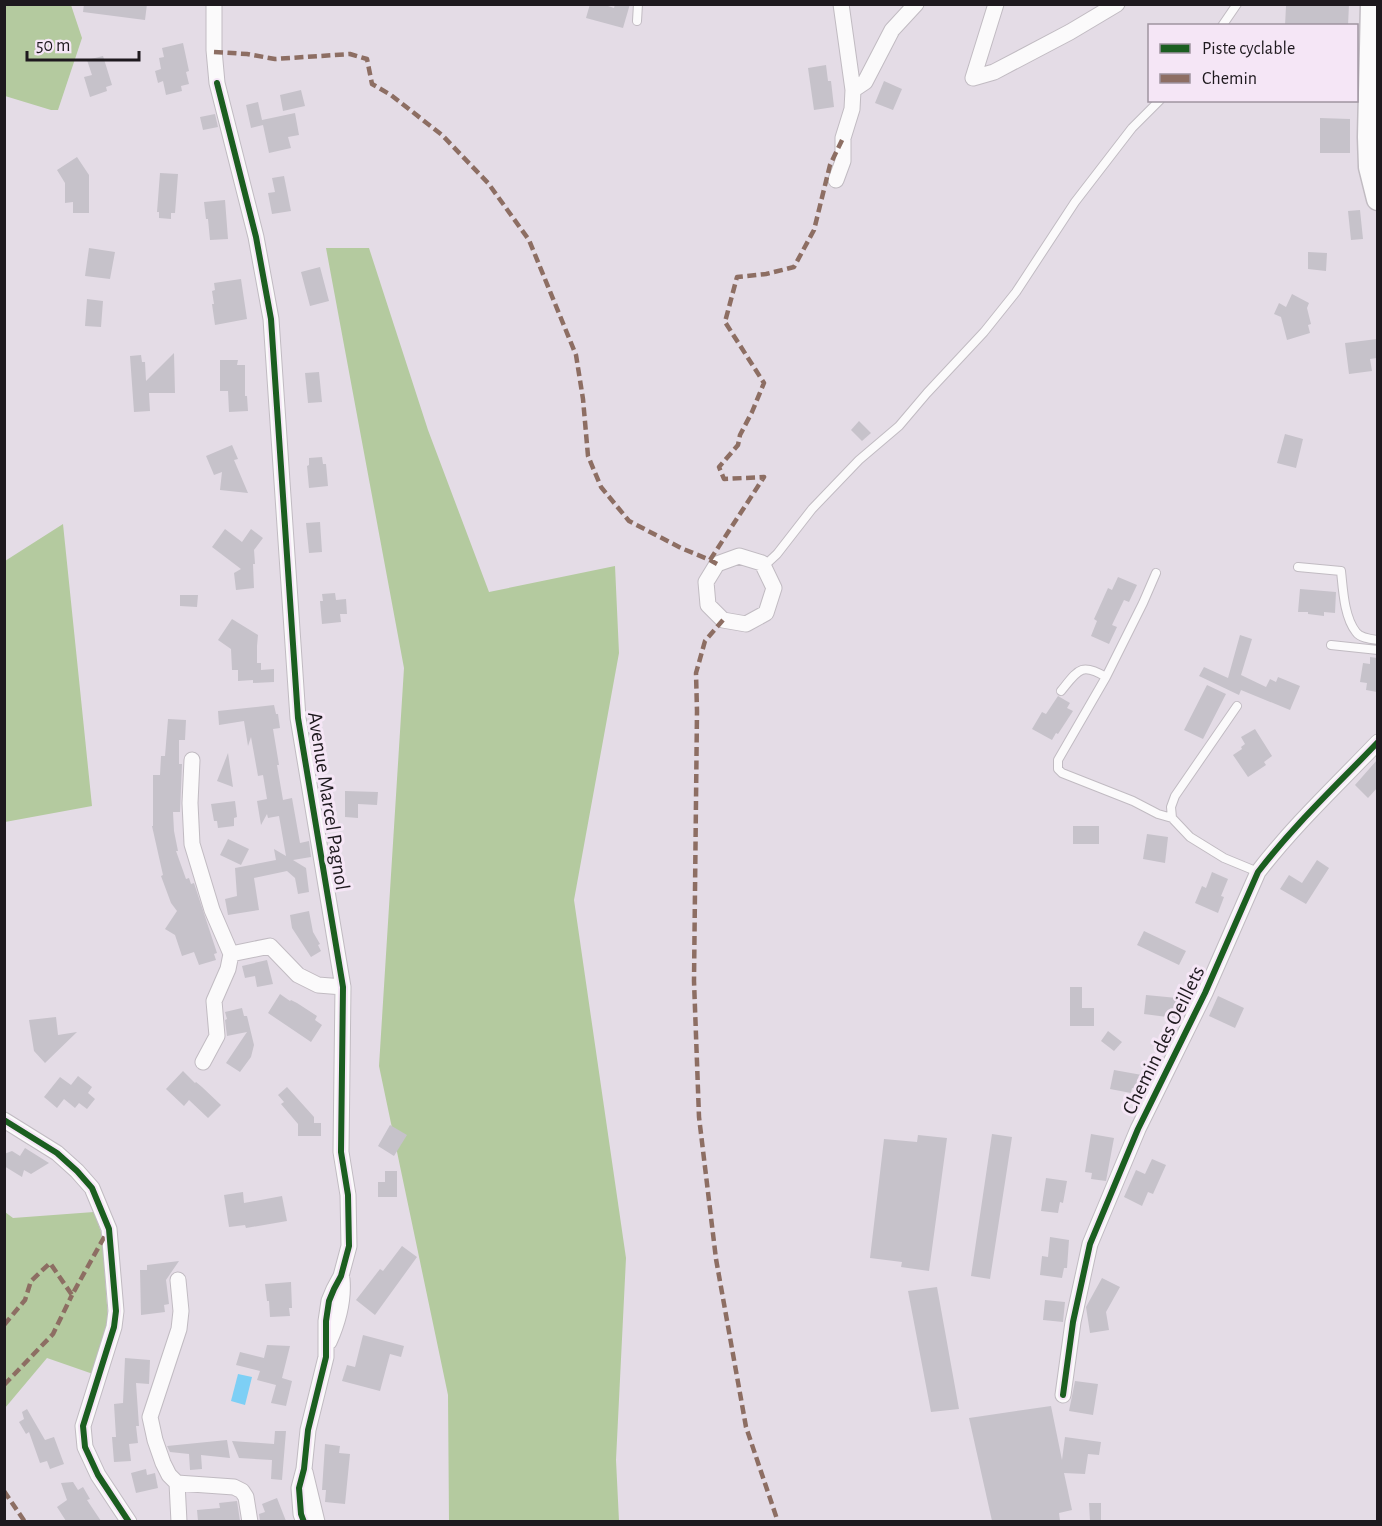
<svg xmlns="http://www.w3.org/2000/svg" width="1382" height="1526" font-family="'Alegreya Sans',sans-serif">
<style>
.forest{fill:#b4ca9f}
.water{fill:#7dcff5}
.building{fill:#c6c2ca}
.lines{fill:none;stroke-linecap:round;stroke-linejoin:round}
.service-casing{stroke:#c1bbc2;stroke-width:10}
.minor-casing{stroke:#c1bbc2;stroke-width:17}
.secondary-casing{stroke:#c1bbc2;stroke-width:25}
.service{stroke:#fbfafb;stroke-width:8}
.minor{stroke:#fbfafb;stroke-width:15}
.secondary{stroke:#fbfafb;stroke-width:22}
.quiet{stroke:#8d6e63;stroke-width:4.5;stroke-dasharray:9 4.5;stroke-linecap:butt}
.cycleway-casing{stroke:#f5e6f6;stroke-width:10}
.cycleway{stroke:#1b5e20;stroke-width:6}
.labels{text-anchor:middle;stroke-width:6;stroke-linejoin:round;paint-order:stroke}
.street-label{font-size:21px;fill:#1e191e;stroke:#f5e6f6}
</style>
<rect width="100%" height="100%" fill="#e4dce6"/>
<path class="forest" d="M4 5H71L82 38 58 110H51L5 96Z
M326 248H369L428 430 489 592 615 566 619 653 574 900 626 1258 616 1460 619 1521H449L448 1395 379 1066 404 668Z
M63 524 92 806 5 822V561Z
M5 1212 13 1218 94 1212 102 1235 108 1319 93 1374 47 1358 5 1408Z"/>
<path class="water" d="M238 1374 252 1377 245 1405 231 1401Z"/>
<path class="building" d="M84 4H147L145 20 83 12Z
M590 4H602L614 8 615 4H630L623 28 586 18Z
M1291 4H1349L1348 26H1285L1286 6H1291Z
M183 43 189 71 186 72 189 84 181 86 182 91 166 95 163 81 158 83 155 71 161 69 159 58 164 57 162 48Z
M103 56 112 85 106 87 107 91 90 97 84 77 92 75 87 60Z
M826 65 828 81H831L834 107 814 110 808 68Z
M884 81 902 89 893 110 875 103Z
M301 90 305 106 283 111 280 95Z
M258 102 262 120 295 113 299 135 288 137 291 148 269 153 263 125 251 128 246 105Z
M215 114 218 127 203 130 200 117Z
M1320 118 1350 119V153H1320Z
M77 157 89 175V213H73V202L65 203V183L57 170Z
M160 173 178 174 175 213H171V219L159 218V212H157Z
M284 176 291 211 272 214 268 193 275 192 272 178Z
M225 200 228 239 210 240 208 219H206L204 202Z
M1360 210 1363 239 1351 240 1348 211Z
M89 248 115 252 110 279 85 276Z
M1308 252 1327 253 1326 271 1308 269Z
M320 267 329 301 310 306 301 272Z
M241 279 247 319 215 325 212 304H214L212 291 215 290 214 283Z
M1292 294 1309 303 1307 308 1311 324 1308 325 1310 333 1287 340 1281 317 1274 314 1279 303 1286 307Z
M87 299 103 301 101 327 85 326Z
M1377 339V358L1370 359 1372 371 1349 374 1345 343Z
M174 353 175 393H149L150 411 134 412 130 356 141 355 142 362H145L146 381Z
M220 360H238L237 365H245V396H247L248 411 229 412 228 391H220Z
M319 372 322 402 308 403 305 373Z
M859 421 871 433 862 441 851 430Z
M1285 434 1303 439 1296 468 1277 463Z
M232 445 238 459 234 460 248 493 220 490 222 472 214 475 206 456Z
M322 457 323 464H326L328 486 309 488 307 466 309 465V458Z
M320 522 322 552 309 553 306 523Z
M225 529 242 542 251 529 263 538 254 550 255 564H253L254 588 236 590 234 573 241 569 212 547Z
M1118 577 1137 585 1129 602 1124 600 1112 625 1117 627 1109 644 1091 636 1097 621 1094 619 1108 588 1112 590Z
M1300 589 1336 592 1335 613 1324 612V616L1308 614V612H1298Z
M335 593 336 600 346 599 347 614H340L341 622 322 624 320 601H323L322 594Z
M180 595H198L197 607 180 606Z
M232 619 258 635 257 646V663H261V670L274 669V682L253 683V680L238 681V670H232L231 649 218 640Z
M1240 635 1252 639 1241 675 1266 687 1270 679 1276 682 1278 677 1300 686 1290 710 1241 690 1239 695 1199 676 1204 667 1228 678Z
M1370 657 1377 658V692L1366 690 1367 683 1360 682 1363 663 1370 664Z
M1207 685 1226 694 1203 739 1184 730Z
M1058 696 1070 703 1067 708 1073 711 1058 734 1056 733 1052 740 1032 729 1042 712 1046 714Z
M274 705 276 714H278L280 728 273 729 279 765H277L283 800 292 798 300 843 309 841 311 857 293 860 306 868 309 892 298 894 295 878 287 871 254 878 259 910 228 915 225 899 237 896 235 868 276 860 274 849 286 856 279 816 268 818 267 814 261 825 257 801 267 799 263 775 258 776 251 737 248 746 244 721 219 725 218 711Z
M168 719 186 720 185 740H179V764H182L180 812H173L174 831 178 851H176L186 879 189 878 191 884 194 883 217 953 214 954 216 960 199 965 194 952 182 956 175 935 165 929 177 911 171 903 161 876 163 875 152 826H153V775H160L161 756H165Z
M1255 729 1272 756 1264 762 1266 765 1248 777 1233 755 1242 749 1241 747 1245 744 1241 737Z
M228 753 233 787 217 781Z
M1377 760V788L1368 798 1355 785Z
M345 791 378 792 377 805 358 804V818L345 817Z
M235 801 237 817 234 818V826L218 828 217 821H214L211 804Z
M1073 826H1099V844H1073Z
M1147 834 1168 837 1165 863 1143 859Z
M228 839 249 849 241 865 220 855Z
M1317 860 1329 868 1306 904 1280 889 1289 875 1302 883Z
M1212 872 1228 879 1221 896 1224 897 1218 913 1195 903 1202 886 1206 888Z
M309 911 313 932 320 944 318 945 321 951 311 957 292 928 290 915Z
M1144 931 1186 951 1179 965 1137 945Z
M267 960 273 984 257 987 255 976 245 978 242 966Z
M1070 987H1082V1008H1094V1026H1070Z
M280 994 290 1001 291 1000 297 1003 317 1016 315 1020 322 1025 311 1042 268 1013Z
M1146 995 1177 998 1175 1018 1144 1014Z
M1218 996 1244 1008 1235 1028 1209 1016Z
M242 1008 244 1016H247L254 1045 251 1057 240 1072 226 1063 247 1032 227 1036 225 1020 227 1019 225 1012Z
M56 1017 58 1035 77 1032 45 1063 34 1051 29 1020Z
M1108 1031 1122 1042 1114 1051 1101 1041Z
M1114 1070 1142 1075 1140 1090 1132 1088 1131 1093 1110 1089Z
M183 1071 195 1083 196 1082 202 1087 221 1105 208 1118 189 1100 184 1106 166 1089Z
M78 1076 92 1087 88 1093 95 1099 87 1109 79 1103 75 1108 64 1099 57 1108 44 1097 60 1077 71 1085Z
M287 1087 314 1117V1123H321V1136H298V1124L281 1104 284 1102 278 1095Z
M390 1125 407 1135 394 1156 378 1146Z
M992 1134 1012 1137 990 1279 971 1276Z
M1091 1134 1114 1138 1106 1181 1091 1179 1092 1173 1085 1172Z
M918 1135 947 1138 929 1271 901 1267 902 1262 870 1258 884 1139 917 1142Z
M25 1148 49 1163 31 1174 24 1170 22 1177 4 1166V1154L12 1151 20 1156Z
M1152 1159 1166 1165 1153 1194 1148 1192 1142 1206 1124 1197 1136 1170 1145 1174Z
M385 1171H397V1197H378V1182H385Z
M1046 1178 1067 1181 1063 1203 1060 1202 1058 1213 1041 1211Z
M243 1192 244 1203 282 1196 287 1221 246 1228 245 1225 229 1227 224 1195Z
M1050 1237 1069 1240 1067 1268H1064L1062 1278 1040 1275 1042 1256 1048 1257Z
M402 1246 417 1257 375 1315 356 1300 380 1269 383 1271Z
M179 1261 166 1280 169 1304 164 1305 165 1312 141 1315 140 1270H147V1265Z
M1102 1278 1120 1287 1106 1312 1109 1330 1090 1333 1086 1307Z
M291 1282 292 1308H289L290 1316 270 1317 269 1301H267L265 1284Z
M937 1287 959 1409 931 1412 908 1291Z
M1045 1300 1065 1302 1063 1322 1043 1320Z
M363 1335 404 1346 401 1357 390 1354 380 1391 342 1381 347 1365 355 1367Z
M267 1345 290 1346 282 1378 292 1381 286 1406 271 1403 276 1385 257 1380 260 1371 236 1365 240 1352 264 1358Z
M125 1358 150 1360 149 1384 136 1383 139 1426H136L138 1443 129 1444 131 1461 114 1462 112 1437H116L114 1404 123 1403Z
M1075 1381 1098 1384 1093 1415 1069 1411Z
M1051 1406 1062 1460 1065 1437 1101 1442 1099 1455 1088 1454 1085 1474 1064 1473 1072 1510 1059 1513 1060 1521H992L969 1418Z
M27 1409 45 1440 54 1437 64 1464 50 1469 47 1461 40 1463 29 1432 26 1434 19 1422 24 1419 22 1412Z
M275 1431H286L282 1480 271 1479 272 1460 239 1458 232 1441 274 1444Z
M227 1440 230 1458 201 1455 202 1469 190 1470 189 1454 170 1452 167 1446Z
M325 1444 340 1446 339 1453 350 1454 345 1504 325 1502 326 1490H322Z
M146 1469 147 1475 155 1473 158 1488 136 1493 131 1473Z
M73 1482 78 1490 83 1487 90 1499 87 1500 101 1521H66L57 1507 67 1500 61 1483Z
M277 1498 286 1521H260L259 1514 265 1512 262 1504Z
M237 1501 240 1521H198L197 1510 220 1508 219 1503Z
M1089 1503H1101V1521H1090Z"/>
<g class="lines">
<g class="service-casing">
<path id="service" d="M637 21 638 4
M1222 26 1237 4
M764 566 777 554 812 509 859 460 899 426 927 393 984 332 1016 292 1075 202 1132 128 1160 100
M1298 567 1341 571C1343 589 1344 617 1356 632 1360 638 1370 639 1378 640
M1331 645 1378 650
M1106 677 1143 603 1156 573
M1061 691C1078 670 1081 662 1106 677L1058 760V769L1062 773 1133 801 1158 814 1172 818
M1237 706 1175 796 1171 807 1172 818 1190 837 1224 858 1258 872"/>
</g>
<g class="minor-casing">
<path id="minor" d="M214 4V50L217 83 256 237 271 319 298 718 343 987 341 1152 348 1195 349 1246 341 1276 334 1289 329 1301 326 1321V1357L308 1430 304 1469 299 1488 301 1514 304 1522
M996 4 973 78 994 72 1070 32 1117 4
M853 90 865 82 892 30 916 4
M836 180 843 161V138L852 109 853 90 841 4
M739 556 762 563 774 588 766 613 746 624 723 620 708 605 706 582 717 564Z
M192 760 190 803 192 844 212 910 231 954 270 946 298 975 318 985 343 987
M203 1062 217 1036 214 1001 228 969 231 954
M4 1120 57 1153 77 1171 92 1188 109 1229 116 1311 114 1327 83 1426 85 1447 98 1475 129 1522
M178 1280 181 1311 179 1329 150 1417 155 1440 163 1463 169 1475 177 1483 234 1487 242 1491 246 1497 250 1522
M329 1342C338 1322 344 1301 342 1279
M1063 1395 1073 1322 1090 1244 1138 1129 1205 993 1258 872C1294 825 1337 785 1378 742
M305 1472 317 1522
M177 1483 179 1522"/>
</g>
<g class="secondary-casing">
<path id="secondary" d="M1372 4 1369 137 1370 167 1378 199"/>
</g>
<use href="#service" class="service"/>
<use href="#minor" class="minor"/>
<use href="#secondary" class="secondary"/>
<path class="quiet" d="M214 52 247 54 275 59 350 54 367 59 372 84 391 95 442 135 488 183 529 240 576 355 583 399 588 456 601 487 629 521 681 548 710 560 717 564
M710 560 764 477 724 479 719 467 738 445 740 435 752 412 764 383 725 322 737 277 766 274 794 267 814 230 830 165 843 138
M723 620 705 641 696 673 697 711 694 981 699 1117 716 1259 746 1427 778 1522
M4 1325 25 1300 31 1281 50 1263 72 1295 107 1232
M4 1385 53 1334 72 1295
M4 1491 25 1522"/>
<g class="cycleway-casing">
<path id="cycleway" d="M217 83 256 237 271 319 298 718 343 987 341 1152 348 1195 349 1246 341 1276 334 1289 329 1301 326 1321V1357L308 1430 304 1469 299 1488 301 1514 304 1522
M4 1120 57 1153 77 1171 92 1188 109 1229 116 1311 114 1327 83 1426 85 1447 98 1475 129 1522
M1063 1395 1073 1322 1090 1244 1138 1129 1205 993 1258 872C1294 825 1337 785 1378 742"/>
</g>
<use href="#cycleway" class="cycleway"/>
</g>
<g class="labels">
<g class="street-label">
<text transform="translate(329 801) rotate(81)" y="7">Avenue Marcel Pagnol</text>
<text transform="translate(1163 1040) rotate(-64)" y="7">Chemin des Oeillets</text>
</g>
</g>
<rect width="1382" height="1526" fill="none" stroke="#1e191e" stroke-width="12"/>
<rect x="1148" y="24" width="210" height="78" fill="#f5e6f6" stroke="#9f94a0" stroke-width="1.5"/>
<rect x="1160" y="44" width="30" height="9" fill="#1b5e20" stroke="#9f94a0" stroke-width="1.5"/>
<text x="1202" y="54" font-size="18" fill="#1e191e">Piste cyclable</text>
<rect x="1160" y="74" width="30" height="9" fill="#8d6e63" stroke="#9f94a0" stroke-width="1.5"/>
<text x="1202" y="84" font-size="18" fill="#1e191e">Chemin</text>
<path d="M27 51v9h112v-9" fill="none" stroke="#1e191e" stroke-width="3"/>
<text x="36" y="51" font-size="18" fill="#1e191e" stroke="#f5e6f6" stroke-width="4.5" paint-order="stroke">50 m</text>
</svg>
